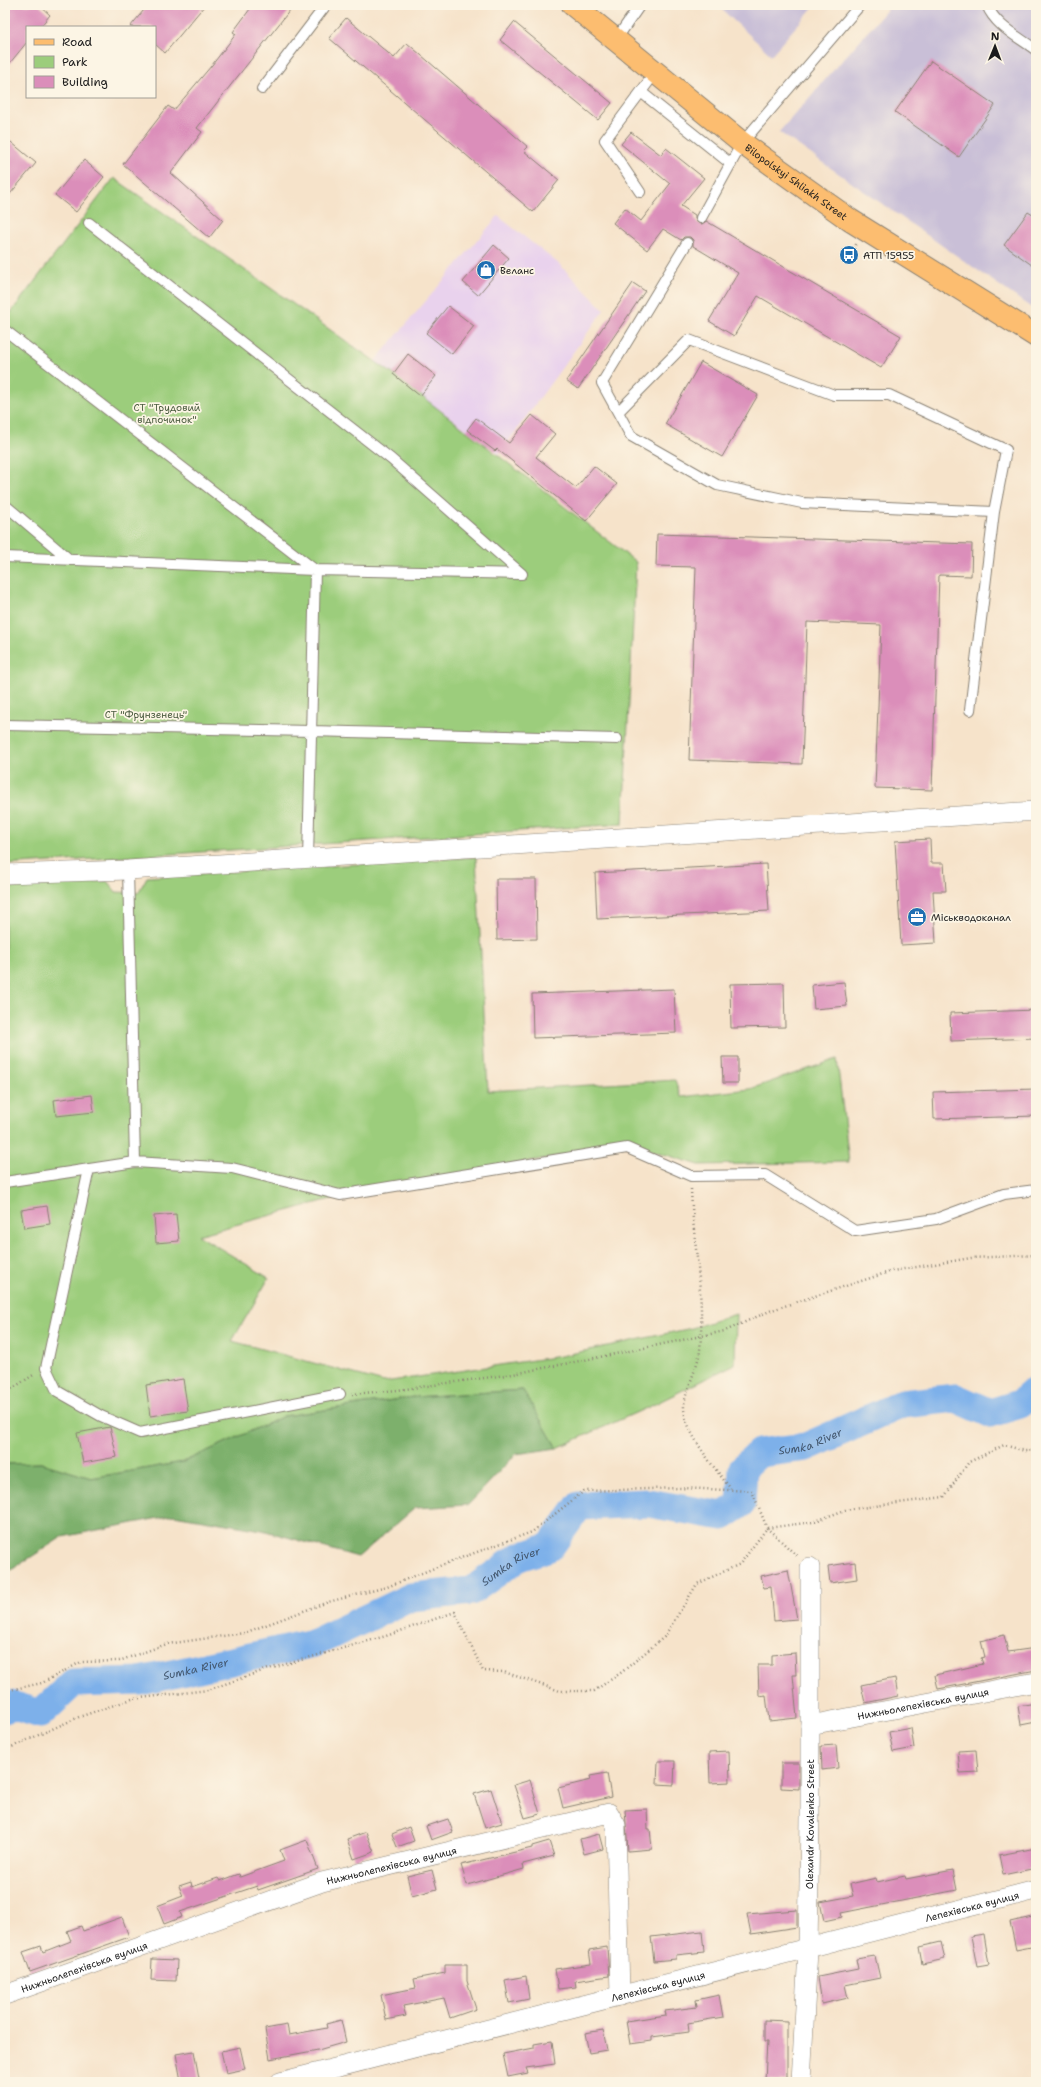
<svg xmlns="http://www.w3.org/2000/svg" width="1041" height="2087" font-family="'Shantell Sans',sans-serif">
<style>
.built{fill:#e9d2ed}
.industrial{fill:#c9bfd7}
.green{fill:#9ccd7c;stroke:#5c744c}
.forest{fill:#7db06c;stroke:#4c6644}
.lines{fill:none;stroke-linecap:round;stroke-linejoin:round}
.river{stroke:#7db0ea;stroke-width:29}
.building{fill:#db8eba}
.service-casing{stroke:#898073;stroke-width:12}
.minor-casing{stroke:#898073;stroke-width:20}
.primary-casing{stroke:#898073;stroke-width:24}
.path{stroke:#898073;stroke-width:2.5;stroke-dasharray:1 3;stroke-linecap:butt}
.service{stroke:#fff;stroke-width:10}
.minor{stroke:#fff;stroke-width:19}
.primary{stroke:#fcbd6f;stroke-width:22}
.labels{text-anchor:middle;stroke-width:3.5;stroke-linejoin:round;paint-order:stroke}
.street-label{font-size:10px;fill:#1c1c1c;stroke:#fcf5e5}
.poi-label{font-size:10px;fill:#1c1c1c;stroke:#fcf5e5;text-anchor:start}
.park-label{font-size:10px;fill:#495a3e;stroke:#fcf5e5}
.water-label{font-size:11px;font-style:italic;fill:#43576e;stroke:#fcf5e5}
</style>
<rect width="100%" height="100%" fill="#fcf5e5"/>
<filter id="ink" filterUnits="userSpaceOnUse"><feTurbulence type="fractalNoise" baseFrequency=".025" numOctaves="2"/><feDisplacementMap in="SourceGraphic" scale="8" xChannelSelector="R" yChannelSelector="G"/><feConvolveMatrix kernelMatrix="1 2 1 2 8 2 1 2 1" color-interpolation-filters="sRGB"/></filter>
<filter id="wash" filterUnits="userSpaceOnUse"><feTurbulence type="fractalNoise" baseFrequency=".012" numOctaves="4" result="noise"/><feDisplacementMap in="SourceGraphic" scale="16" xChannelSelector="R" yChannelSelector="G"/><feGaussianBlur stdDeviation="0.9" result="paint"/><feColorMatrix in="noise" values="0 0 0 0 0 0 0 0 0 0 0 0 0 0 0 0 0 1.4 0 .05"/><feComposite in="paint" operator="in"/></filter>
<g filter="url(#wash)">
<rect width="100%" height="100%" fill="#f6e3ca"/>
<path class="built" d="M498 216 559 264 604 310 499 454 375 361Z"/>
<path class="industrial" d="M717 5H815L771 55Z
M891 5H1036V311L779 132Z"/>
<path class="green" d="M114 178 393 374 636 562 623 824 5 865V320Z
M476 857 488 1091 675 1080 681 1097 750 1089 837 1059 849 1162 699 1165 628 1143 342 1196 198 1235 269 1278 232 1341 384 1382 561 1356 692 1328 736 1314 735 1364 651 1406 557 1448 522 1390 414 1397 284 1416 183 1462 91 1478 41 1463 5 1464V888L107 881 116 892 138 893 147 877Z"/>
<path class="forest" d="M523 1390 557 1448 516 1454 468 1505 415 1508 358 1557 262 1530 174 1515 62 1537 5 1574V1464L41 1463 91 1478 183 1462 284 1416 414 1397Z"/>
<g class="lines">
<path class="river" id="s1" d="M5 1709 11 1705 40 1714 73 1683 140 1681 314 1643 411 1597 471 1591 519 1557 550 1547 579 1506 648 1503 723 1516 741 1504 743 1468 759 1453 806 1447 902 1404 956 1398 990 1413 1020 1404 1036 1390"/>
</g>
<g id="blocks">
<path class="building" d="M5 5H39L50 15 40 27H27V42L5 69Z
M148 5H205L165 53 155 44V27H130Z
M253 5H294L197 128 202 132 171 173 223 220 209 238 123 164 168 106 174 110 212 65 236 34 233 32Z
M346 18 394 58 407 43 528 147 524 151 559 180 533 212 329 38Z
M514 22 612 103 598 120 500 40Z
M931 61 995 105 959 157 895 112Z
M631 132 661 155 666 148 704 178 681 206 695 215V219L698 223 702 224 706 221 901 336 881 368 758 296 734 336 709 321 738 273 693 246V240L690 237H684L681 240 663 229 647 250 613 223 625 208 641 221 670 184 621 144Z
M5 137 36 163 5 200Z
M84 160 104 177 76 212 55 195Z
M1028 212 1036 217V268L1004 245Z
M494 245 509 258 478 295 463 282Z
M633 283 645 291 578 389 566 381Z
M448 306 474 326 452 354 426 333Z
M408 354 436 376 420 396 393 374Z
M701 362 758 395 722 457 665 424Z
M532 415 555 434 536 457 576 488 594 466 617 484 586 521 497 449 495 451 467 430 476 418 509 443Z
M657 534 972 544 971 576 939 575 932 790 875 788 881 625 807 622 802 764 689 760 696 567 656 566Z
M930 839 931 863H944L946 891H933L936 943 901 945 895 841Z
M766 864 769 911 597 919 595 873Z
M496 879H536L537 939 497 940Z
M844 982 847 1006 814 1009 812 985Z
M784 983 785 1027 731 1028 730 984Z
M674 989 676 1033 533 1038 532 994Z
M1036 1010V1038L951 1041 950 1013Z
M722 1057H738V1083H723Z
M1036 1089V1116L934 1119 933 1092Z
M92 1095 94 1112 56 1116 54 1100Z
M47 1206 50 1224 24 1228 21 1210Z
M176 1214 179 1241 156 1243 154 1216Z
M183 1379 188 1411 150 1416 146 1385Z
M110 1427 117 1457 83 1463 77 1433Z
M855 1562 857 1579 830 1583 828 1566Z
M788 1570 797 1619 774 1621 771 1587 764 1588 761 1576Z
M1004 1635 1008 1652 1036 1648V1670L938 1689 935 1675 983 1664 981 1658 985 1657 981 1641Z
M795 1653 796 1675H793L797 1718 769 1721 766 1695 759 1696 758 1665H772V1655Z
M895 1678 898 1696 865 1703 861 1685Z
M1036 1703V1722L1021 1725 1018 1706Z
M911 1728 914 1748 893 1752 889 1732Z
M836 1745 838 1768 822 1770 821 1746Z
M976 1750 978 1772 960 1773 958 1751Z
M729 1751 730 1782 710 1783 709 1752Z
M658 1761H675L674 1785 657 1784Z
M781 1763H799V1789L781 1788Z
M607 1773 611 1797 563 1808 558 1788 591 1780 590 1776Z
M530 1780 540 1814 525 1818 514 1785Z
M491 1789 502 1823 485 1828 474 1794Z
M647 1809 648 1829H650L652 1849 628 1851 625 1810Z
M448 1819 453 1832 431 1840 426 1826Z
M409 1827 414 1841 397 1847 392 1834Z
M366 1832 374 1852 354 1859 347 1839Z
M599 1834 603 1849 584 1854 580 1839Z
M307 1840 318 1869 258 1890 257 1886 180 1912 182 1917 164 1924 157 1906 183 1896 179 1886 191 1882 192 1887 218 1878 220 1881 239 1874 240 1877 284 1861 280 1850Z
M549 1841 554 1856 523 1864 524 1869 467 1885 461 1865 532 1848V1846Z
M1036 1848V1868L1003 1875 999 1855Z
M432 1870 437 1889 412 1896 407 1876Z
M953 1870 957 1890 841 1913 842 1917 824 1921 820 1902 853 1896 850 1884 876 1878 877 1882 905 1876 906 1879Z
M797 1910V1927L751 1934 747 1914Z
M122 1917 129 1937 30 1972 23 1952 41 1946 43 1952 71 1941 67 1931 81 1926 83 1931Z
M1032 1917 1036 1946 1016 1950 1010 1922Z
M702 1931 704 1952 676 1955V1959L654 1961 651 1937Z
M984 1934 989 1965 977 1967 971 1936Z
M941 1942 945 1959 922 1964 919 1947Z
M607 1947 609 1976 575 1981 576 1987 558 1989 555 1969 591 1964 589 1950Z
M875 1956 880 1978 845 1985 848 1998 822 2004 818 1977 858 1969 856 1959Z
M152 1959 177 1960 176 1981 151 1980Z
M445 1965H467V1981L476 2009 450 2018 444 1998 403 2006 406 2016 386 2020 381 1995 416 1988 414 1979 445 1973Z
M526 1976 529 1999 509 2003 505 1980Z
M719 1995 723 2017 688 2023 689 2032 652 2037V2041L630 2044 626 2021 666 2015 665 2011 697 2007 696 2000Z
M341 2020 346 2042 318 2050 270 2059 265 2029 287 2025 289 2035 327 2028 326 2024Z
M764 2020 787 2021V2081L765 2080 767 2042H764Z
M603 2030 607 2050 589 2053 585 2033Z
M552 2041 555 2064 526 2068 528 2073 508 2077 503 2054 534 2048V2044Z
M240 2047 245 2069 226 2073 221 2051Z
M194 2051 199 2078 181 2081 176 2054Z"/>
</g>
</g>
<g filter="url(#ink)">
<use href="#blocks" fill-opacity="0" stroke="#898073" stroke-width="1"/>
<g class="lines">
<g class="service-casing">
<path id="service" d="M987 5C995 26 1019 37 1036 50
M615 41 640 5
M262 89 326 5
M641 92 731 164
M640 192 605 140 655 73
M701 218 742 143 860 5
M687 243 602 383 631 436 717 485 802 503 994 512 970 710
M6 331 315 570 308 859
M618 412 689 340 834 395H889L1006 450 994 512
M5 505 70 560
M5 557 315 570 522 574 391 459 89 223
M5 725 311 731 617 739
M128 870 135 1162
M89 1169 46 1368 57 1391 101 1416 140 1433 340 1394
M5 1182 135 1162 232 1168 340 1195 627 1148 691 1176 765 1175 855 1231 936 1219 1004 1194 1036 1190"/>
</g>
<g class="minor-casing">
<g id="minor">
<path d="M5 874 128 870 1036 811"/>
<path id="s2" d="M810 1725 1036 1682"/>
<path id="s3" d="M5 1995 322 1882 609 1813 616 1825 620 1996"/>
<path id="s4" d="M280 2082 1036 1890"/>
<path id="s5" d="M801 2082 808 1950 810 1816V1567"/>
</g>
</g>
<g class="primary-casing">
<g id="primary">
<path id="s6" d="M573 5 742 143 850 220 1036 336"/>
</g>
</g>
<path class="path" d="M849 255 856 244
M691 1189C693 1243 705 1295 700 1350 699 1365 683 1395 684 1408 685 1433 716 1470 731 1489
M5 1393 35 1374
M352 1394 398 1390 513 1374 615 1354 725 1331 772 1310 892 1271 971 1258 1036 1255
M5 1691 42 1683 81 1662 119 1661 167 1644 244 1633 328 1602 387 1587 447 1563 532 1532 584 1491 680 1488 752 1491 767 1528 797 1556
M5 1750 79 1717 132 1699 208 1690 265 1670 386 1636 455 1612 483 1671 504 1672 560 1691H594L622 1672 664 1637 697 1584 740 1564 767 1528 813 1522 845 1510 944 1497 969 1462 1004 1445 1025 1451 1036 1450"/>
<use href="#service" class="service"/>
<use href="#minor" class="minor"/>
<use href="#primary" class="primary"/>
</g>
</g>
<defs>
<g id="bus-disc" transform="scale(1)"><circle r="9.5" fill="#1f6fb2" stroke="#fcf5e5"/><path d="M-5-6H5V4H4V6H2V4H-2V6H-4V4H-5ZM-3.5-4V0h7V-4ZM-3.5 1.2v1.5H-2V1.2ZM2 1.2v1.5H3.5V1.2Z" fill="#fff"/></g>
<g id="shop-disc" transform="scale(1)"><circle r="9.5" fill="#1f6fb2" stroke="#fcf5e5"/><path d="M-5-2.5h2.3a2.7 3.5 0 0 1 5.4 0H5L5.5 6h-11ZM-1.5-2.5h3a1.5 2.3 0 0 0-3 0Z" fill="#fff"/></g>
<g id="office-disc" transform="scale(1)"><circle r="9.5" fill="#1f6fb2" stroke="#fcf5e5"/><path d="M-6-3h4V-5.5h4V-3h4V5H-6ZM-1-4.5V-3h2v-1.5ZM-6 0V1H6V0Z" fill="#fff"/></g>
</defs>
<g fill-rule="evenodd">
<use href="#bus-disc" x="849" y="255"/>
<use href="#shop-disc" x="486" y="270"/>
<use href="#office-disc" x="917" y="917"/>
</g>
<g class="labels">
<g class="street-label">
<text dy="4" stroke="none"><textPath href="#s6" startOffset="285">Bilopolskyi Shliakh Street</textPath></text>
<text dy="4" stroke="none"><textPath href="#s2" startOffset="115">Нижньолепехівська вулиця</textPath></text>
<text dy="4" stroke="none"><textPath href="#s5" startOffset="258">Olexandr Kovalenko Street</textPath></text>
<text dy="4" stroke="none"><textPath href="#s3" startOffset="408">Нижньолепехівська вулиця</textPath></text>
<text dy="4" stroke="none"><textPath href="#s4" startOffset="714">Лепехівська вулиця</textPath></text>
<text dy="4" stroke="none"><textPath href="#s3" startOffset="84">Нижньолепехівська вулиця</textPath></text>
<text dy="4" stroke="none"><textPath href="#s4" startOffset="390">Лепехівська вулиця</textPath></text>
</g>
<g class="poi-label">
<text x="863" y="259">АТП 15955</text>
<text x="500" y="274">Веланс</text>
<text x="931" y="921">Міськводоканал</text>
</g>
<g class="park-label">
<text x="167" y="411">СТ "Трудовий<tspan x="167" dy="12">відпочинок"</tspan></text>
<text x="146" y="718">СТ "Фрунзенець"</text>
</g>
<g class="water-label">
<text dy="4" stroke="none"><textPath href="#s1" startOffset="915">Sumka River</textPath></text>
<text dy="4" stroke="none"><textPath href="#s1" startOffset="543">Sumka River</textPath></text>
<text dy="4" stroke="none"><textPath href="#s1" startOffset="207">Sumka River</textPath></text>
</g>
</g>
<rect width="1041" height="2087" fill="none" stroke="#fcf5e5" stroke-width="20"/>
<rect x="26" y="26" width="130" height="72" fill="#fcf5e5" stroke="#a29e95"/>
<rect x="34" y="39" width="20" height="6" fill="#fcbd6f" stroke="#a29e95"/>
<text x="62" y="46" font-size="12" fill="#1c1c1c">Road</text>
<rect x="34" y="56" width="20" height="12" fill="#9ccd7c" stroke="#a29e95"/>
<text x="62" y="66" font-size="12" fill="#1c1c1c">Park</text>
<rect x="34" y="76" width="20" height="12" fill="#db8eba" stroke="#a29e95"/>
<text x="62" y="86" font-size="12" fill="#1c1c1c">Building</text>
<g transform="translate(995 46) rotate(1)" stroke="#fcf5e5" stroke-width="3" paint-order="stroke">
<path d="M0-3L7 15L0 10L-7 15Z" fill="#1c1c1c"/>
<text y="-6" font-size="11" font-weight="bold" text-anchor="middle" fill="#1c1c1c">N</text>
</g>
</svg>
